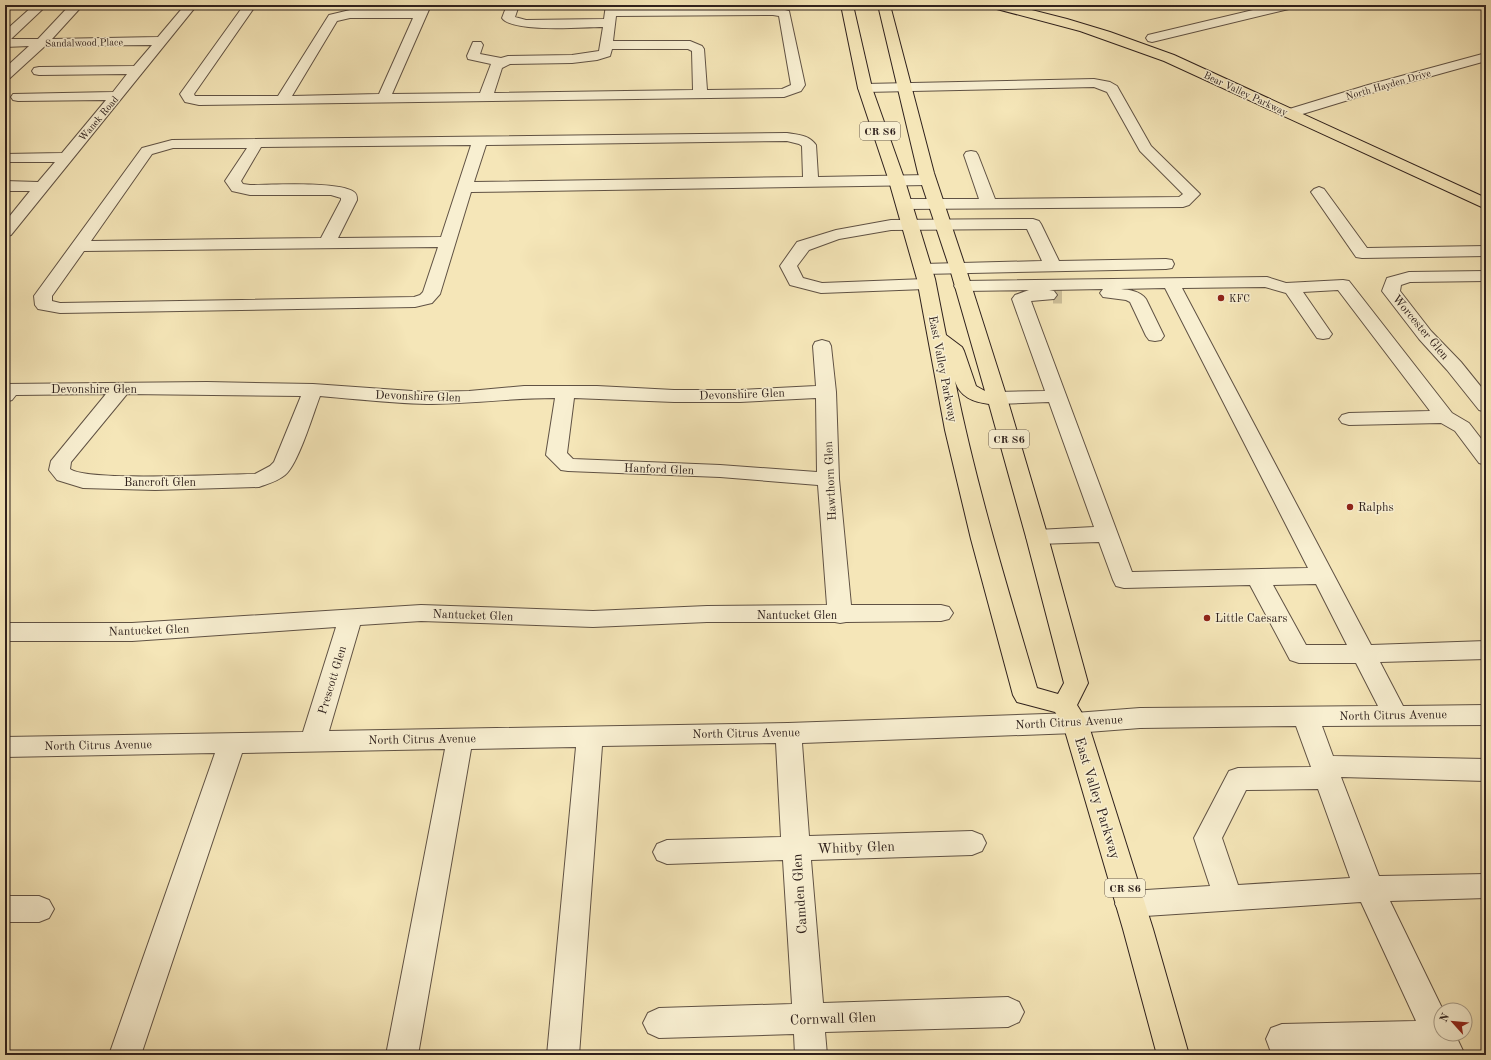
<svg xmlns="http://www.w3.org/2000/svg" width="1491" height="1060" font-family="'Old Standard TT',serif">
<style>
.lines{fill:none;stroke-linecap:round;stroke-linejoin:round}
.minor-tunnel{stroke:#cdbf99;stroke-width:17;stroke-dasharray:17 8;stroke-linecap:butt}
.minor-casing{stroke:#605244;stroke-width:2}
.major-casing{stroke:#2f211d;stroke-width:2}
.minor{fill:#f8efd1;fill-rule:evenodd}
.major{fill:#f5e6b8;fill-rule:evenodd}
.poi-dot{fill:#8f2418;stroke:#f8efd1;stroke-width:1.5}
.labels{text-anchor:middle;stroke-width:3;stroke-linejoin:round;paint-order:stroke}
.far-street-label{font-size:10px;fill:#2f211d;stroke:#f8efd1}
.far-poi-label{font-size:10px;fill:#2f211d;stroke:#f8efd1;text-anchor:start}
.shield{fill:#f8efd1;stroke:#6b5f53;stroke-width:1}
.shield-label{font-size:11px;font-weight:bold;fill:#2f211d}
.street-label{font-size:12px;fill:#2f211d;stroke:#f8efd1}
.poi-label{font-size:12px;fill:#2f211d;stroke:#f8efd1;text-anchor:start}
.near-street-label{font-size:14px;fill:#2f211d;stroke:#f8efd1}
</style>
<rect width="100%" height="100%" fill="#f5e6b8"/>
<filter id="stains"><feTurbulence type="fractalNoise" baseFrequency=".005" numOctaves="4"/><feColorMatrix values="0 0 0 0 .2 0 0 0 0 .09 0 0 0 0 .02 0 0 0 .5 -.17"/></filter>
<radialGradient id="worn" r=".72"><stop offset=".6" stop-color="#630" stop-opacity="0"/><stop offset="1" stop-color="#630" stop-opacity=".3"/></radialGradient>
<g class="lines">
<path class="minor-tunnel" d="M1053 295H1062"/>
<g class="minor-casing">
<path id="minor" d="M34 5H47L11 39H38L70 5H83L52 39 158 37 185 5H197L11 235 5 237V222L30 191H5V181L38 182 55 162H5V154L62 153 106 100 18 101 13 100 11 97 13 94 113 92 127 74 39 75 34 74 32 71 34 68 39 67 134 66 152 45 45 46 10 78 5 79V68L29 46 5 47V31Z
M244 5H256L194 94 195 96H278L329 15 350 10H417L419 5H431L392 94 480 93 491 64 468 59 467 56 473 42H481L483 45 480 54 501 58 508 56 572 55 599 51 603 27C584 27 512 33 502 18L507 5H519L515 17 526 20 604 19 606 5H618L617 8 773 7 789 11 805 85 801 91 784 97 199 105 185 102 180 94ZM773 15 779 16 791 85 782 89 707 90 704 49 702 46 690 41H613L616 16ZM350 18H413L379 94 292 96 337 21ZM612 49H688L692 51 693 90 494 93 502 68 510 64 572 63 597 60 610 56Z
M1274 5H1295L1293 8 1152 42 1148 41 1146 38 1148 35Z
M1486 53V61L1378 91 1296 116 1291 117 1286 116 1284 113 1286 110 1368 85Z
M1094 79 1110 82 1117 86 1151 146 1197 191 1200 194 1189 205 1183 207 904 209 898 207 896 204 898 201 904 199H979L964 155 966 152 971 151 976 152 978 155 995 199 1179 197 1183 194 1140 151 1107 92 1094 87 865 92 860 91 858 88 860 85 865 84Z
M787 133C799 135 809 135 816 145L818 177 928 175 933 177 936 180 933 183 928 185 471 192 440 294 432 303 415 307 60 313 38 309 35 305 34 296 142 148 172 140ZM787 141 799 144 802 146 803 177 474 182 486 145ZM471 145 441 237 338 238 357 200C357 197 357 194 354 192 339 181 271 185 250 185L243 184 241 181 261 147ZM173 148H247L225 181 232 191 250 195H331L341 198V200L321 238 91 241 152 154ZM438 247 423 292 420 295 414 297 60 303 52 301V296L84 251Z
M1319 187 1324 189 1367 248 1486 246V256L1362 258 1356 257 1311 192 1314 189Z
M1033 219 1039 221 1041 224 1059 261 1166 259 1172 260 1174 264 1172 268 1166 269 923 274 917 273 915 269 917 265 923 264 1042 261 1027 229 891 230 839 239 809 250 797 266 803 278 822 283 925 279 931 280 934 284 931 288 925 289 821 293 790 285 780 266 797 242 836 230 891 220Z
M1486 271V281L1410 282 1401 285 1400 291 1431 331 1461 362 1486 393V412L1479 410 1447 370 1419 339 1382 291 1387 278 1409 272Z
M1267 277 1286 283 1343 280 1349 281 1452 413 1469 423 1486 445V465L1479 463 1455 431 1441 423 1349 425 1342 423 1339 419 1342 415 1349 413 1430 411 1338 290 1303 292 1332 334 1329 338 1323 339 1317 338 1286 293 1265 287 1182 288 1371 645 1486 641V659L1380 662 1403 706 1486 705V725L1322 726 1333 756 1486 759V781L1341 777 1379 876 1486 874V898L1390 901 1443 1010H1441V1034H1455L1465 1055H1433L1430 1050 1272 1055 1266 1039 1271 1028 1282 1024 1416 1021 1361 902 1130 917 1120 913 1115 904 1120 895 1130 891 1210 886 1194 838 1229 771 1238 768 1311 767 1296 726 1140 728 1075 733 802 743 809 836 972 831 982 835 986 843 982 851 972 855 811 860 823 1003 1008 997 1019 1002 1024 1012 1019 1022 1008 1027 825 1032 827 1055H795L794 1034 659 1038 648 1033 643 1023 648 1013 659 1008 792 1004 783 860 667 864 657 860 653 852 657 844 667 840 781 837 776 743 602 746 579 1055H547L576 747 471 749 418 1055H386L445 749 242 753 141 1055H109L215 753 5 757V737L303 732 336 627 132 641H5V623H132L421 605 593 611 707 606 827 605 818 485 720 477 568 471 561 470 546 455 555 398C512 398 469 404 427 404 391 403 355 399 320 396 313 414 298 465 285 475 278 481 267 484 259 487L155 490 83 488 57 480 49 470 51 461 106 394 16 395 12 400 5 402V384L207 382 313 384 426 392 469 391 524 386H597L674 390H740L816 386 813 346 815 342 822 340 829 342 831 346 836 392 839 479 851 605H941L949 607 953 613 949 619 941 621 846 622 840 623 835 622H707L593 627 421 621 360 625 329 731 788 723 1075 713 1140 708 1378 706 1356 663H1299L1290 660 1250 585 1124 588 1116 586 1113 580 1099 542 1037 544 1029 542 1026 537 1029 532 1037 530 1094 527 1049 402 997 404 990 402 987 398 990 394 997 392 1045 391 1012 299 1015 295 1029 290 963 291 957 290 954 286 957 282 963 281ZM1165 288 1308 568 1132 572 1031 301 1054 299 1057 295 1054 291 1049 290 1103 289 1100 293 1103 297 1126 300 1130 302 1146 336 1149 340 1155 341 1161 340 1164 336 1146 299C1140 291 1130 290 1121 289ZM127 394 301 396 274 462 270 466 255 474C226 474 87 482 70 469L71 462ZM574 398 674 402H740L816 398 817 472 720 465 573 459 567 453ZM1316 584 1347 645H1306L1273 585ZM1318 789 1350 878 1238 885 1222 838 1246 790Z
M5 896H39L49 900 54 909 49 918 39 922H5Z"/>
</g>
<g class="major-casing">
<path id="major" d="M841 5H853L872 88 905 181 935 279 946 335 962 347 964 351 976 386 985 391 950 269 918 173 878 5H890L934 173 966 269 1007 398 1048 537 1088 683 1077 705 1088 723 1153 929 1189 1055H1157L1123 929 1063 724 1055 712 1017 702 1013 695 971 539 945 430 917 279 889 181 858 88ZM955 381C960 397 973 402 989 404L1026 537 1064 683 1058 694 1037 688C1007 586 976 485 955 381Z
M991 5H1012L1067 19 1110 32 1174 55 1486 198V209L1164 61 1080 31 993 8Z"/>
</g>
<use href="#minor" class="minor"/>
<use href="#major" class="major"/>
</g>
<g class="poi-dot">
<circle cx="1221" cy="298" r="4"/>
<circle cx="1350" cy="507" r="4"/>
<circle cx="1207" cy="618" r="4"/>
</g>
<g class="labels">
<g class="far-street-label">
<text transform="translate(84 42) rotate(-1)" y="4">Sandalwood Place</text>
<text transform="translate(1388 84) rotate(-16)" y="4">North Hayden Drive</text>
<text transform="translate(1246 93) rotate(25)" y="4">Bear Valley Parkway</text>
<text transform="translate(98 118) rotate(-50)" y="4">Wanek Road</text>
</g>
<g class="far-poi-label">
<text x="1229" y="302">KFC</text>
</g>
<g class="shield">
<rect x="860" y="122" width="40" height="18" rx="3"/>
<rect x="989" y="430" width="40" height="18" rx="3"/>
<rect x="1105" y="879" width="40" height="18" rx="3"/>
</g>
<g class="shield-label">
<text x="880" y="135">CR S6</text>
<text x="1009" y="443">CR S6</text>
<text x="1125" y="892">CR S6</text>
</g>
<g class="street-label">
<text transform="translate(1421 327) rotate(50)" y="4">Worcester Glen</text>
<text transform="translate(943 369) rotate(79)" y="4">East Valley Parkway</text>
<text x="94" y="393">Devonshire Glen</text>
<text transform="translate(742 394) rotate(-2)" y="4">Devonshire Glen</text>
<text transform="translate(418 396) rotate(2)" y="4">Devonshire Glen</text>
<text transform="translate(659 469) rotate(2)" y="4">Hanford Glen</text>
<text transform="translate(830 481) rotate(-93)" y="4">Hawthorn Glen</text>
<text x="160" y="486">Bancroft Glen</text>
<text transform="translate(473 615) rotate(2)" y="4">Nantucket Glen</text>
<text x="797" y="619">Nantucket Glen</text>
<text transform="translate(149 630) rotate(-2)" y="4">Nantucket Glen</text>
<text transform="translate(332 680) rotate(-73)" y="4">Prescott Glen</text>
<text transform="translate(1393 715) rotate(-1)" y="4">North Citrus Avenue</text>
<text transform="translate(1069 722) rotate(-3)" y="4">North Citrus Avenue</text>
<text transform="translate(746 733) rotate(-1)" y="4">North Citrus Avenue</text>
<text transform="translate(422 739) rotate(-1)" y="4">North Citrus Avenue</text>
<text transform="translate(98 745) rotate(-1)" y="4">North Citrus Avenue</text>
</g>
<g class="poi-label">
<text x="1358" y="511">Ralphs</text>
<text x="1215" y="622">Little Caesars</text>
</g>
<g class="near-street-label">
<text transform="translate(1098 798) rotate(73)" y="5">East Valley Parkway</text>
<text transform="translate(856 847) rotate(-2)" y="5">Whitby Glen</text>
<text transform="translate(799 894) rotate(-94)" y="5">Camden Glen</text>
<text transform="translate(833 1018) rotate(-2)" y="5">Cornwall Glen</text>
</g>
</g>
<rect width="1491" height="1060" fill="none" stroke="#f5e6b8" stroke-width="20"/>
<rect x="6" y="6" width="1479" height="1048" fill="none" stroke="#2f211d" stroke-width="2"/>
<rect x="10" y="10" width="1471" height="1040" fill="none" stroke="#2f211d"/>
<g transform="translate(1453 1022) rotate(297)"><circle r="19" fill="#f8efd1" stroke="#a89d89"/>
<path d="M0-3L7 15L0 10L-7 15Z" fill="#8f2418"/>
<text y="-6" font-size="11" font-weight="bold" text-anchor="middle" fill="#2f211d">N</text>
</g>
<rect width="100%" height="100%" filter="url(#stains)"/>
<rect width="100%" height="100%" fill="url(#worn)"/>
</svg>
